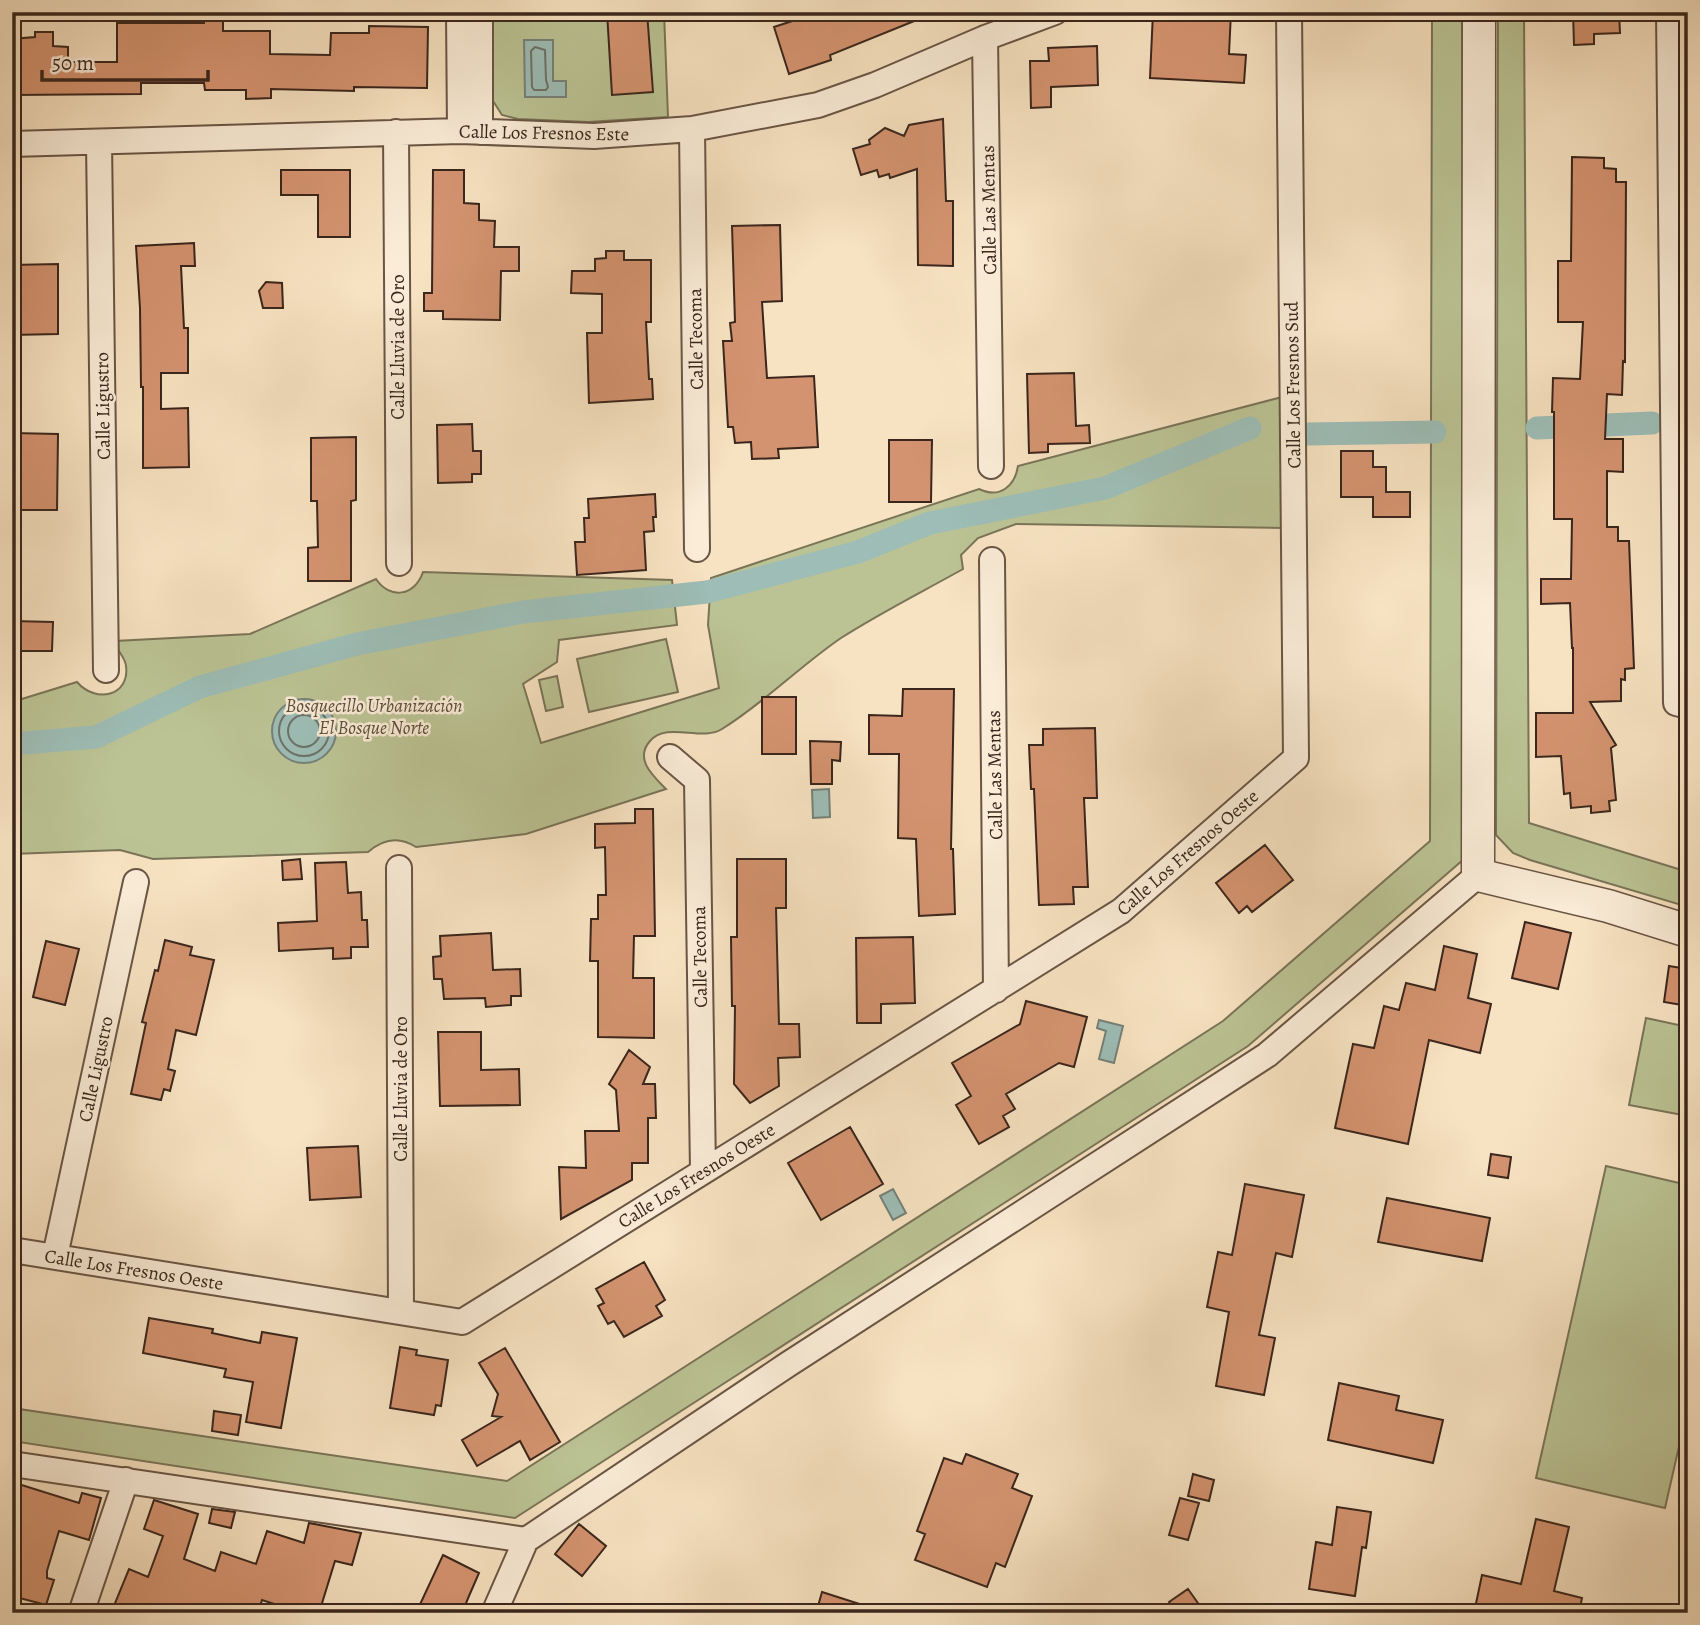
<svg xmlns="http://www.w3.org/2000/svg" width="1700" height="1625" font-family="Alegreya,serif">
<style>
.green{fill:#bbc394;stroke:#7a7458;stroke-width:2}
.water{fill:#9dbdb6;stroke:#758178;stroke-width:2}
.lines{fill:none;stroke-linecap:round;stroke-linejoin:round}
.shore{stroke:#6c7269;stroke-width:2}
.canal{stroke:#9dbdb6;stroke-width:23}
.building{fill:#d49370;stroke:#3a261c;stroke-width:2}
.minor-casing{stroke:#695545;stroke-width:28}
.tertiary-casing{stroke:#695545;stroke-width:35}
.minor{stroke:#faecd7;stroke-width:24}
.tertiary{stroke:#faecd7;stroke-width:32}
.labels{text-anchor:middle;stroke-width:5;stroke-linejoin:round;paint-order:stroke}
.street-label{font-size:19px;fill:#3a261c;stroke:#faecd7}
.park-label{font-size:19px;font-style:italic;fill:#5a4d3a;stroke:#faecd7}
</style>
<rect width="100%" height="100%" fill="#f7e2c1"/>
<filter id="stains"><feTurbulence type="fractalNoise" baseFrequency=".00286" numOctaves="4"/><feColorMatrix values="0 0 0 0 .2 0 0 0 0 .09 0 0 0 0 .02 0 0 0 .5 -.17"/></filter>
<radialGradient id="worn" r=".72"><stop offset=".6" stop-color="#630" stop-opacity="0"/><stop offset="1" stop-color="#630" stop-opacity=".3"/></radialGradient>
<path class="green" d="M493 12H664L668 117 588 122 518 119 502 115 493 101Z
M1432 12H1462L1464 859 1248 1046 515 1518 12 1441V1408L507 1481 1223 1021 1430 841Z
M1498 12H1524L1529 823 1688 872V907L1530 860 1513 853 1496 835Z
M1282 397V528L1016 524 978 538 961 555 963 569C922 592 880 613 841 638 800 666 764 703 722 729 702 742 667 721 650 741 634 759 653 776 666 789L526 834 416 847C399 836 383 839 368 852L153 859 120 850 12 854V702L77 682C96 704 130 696 126 666 125 656 116 651 115 641L250 634 376 579C390 600 415 596 423 572L672 580 677 625 559 640 557 662 523 684 541 743 719 688 708 625 711 578 979 489C1000 499 1015 486 1018 466Z
M666 639 678 692 589 712 577 659Z
M557 676 563 707 546 711 539 680Z
M1646 1018 1688 1027V1116L1629 1105Z
M1606 1166 1688 1185V1407L1665 1508 1536 1478Z"/>
<path class="water" d="M553 40V81H566V97H525L524 40Z
M272 731a32 32 0 1 1 64 0a32 32 0 1 1-64 0Z
M829 789 830 817 813 818 812 790Z
M1099 1020 1123 1026 1114 1063 1099 1059 1106 1031 1097 1028Z
M893 1189 906 1213 893 1220 880 1196Z"/>
<g class="lines">
<path class="shore" d="M535 47 545 50 546 80 548 87 546 90H534L532 87 531 51Z
M279 731a25 25 0 1 1 50 0a25 25 0 1 1-50 0Z
M288 731a16 16 0 1 1 32 0a16 16 0 1 1-32 0Z"/>
<path class="canal" d="M1537 428 1652 423
M1307 434 1435 432
M12 744 96 737 200 687 357 644 523 612 707 592 858 552 930 523 1105 488 1250 428"/>
</g>
<path class="building" d="M204 12H223V31H270V54L330 55 331 33H369V26L428 27 427 88 354 87V91L271 89V98L246 99V90H205L204 83H141V94L12 95V39L35 37V32H53V46L68 47V62H117V23H204Z
M607 12H647L653 92 612 95Z
M820 12H934V13L830 55 831 60 789 74 774 27Z
M1153 12H1231L1229 54 1246 55 1244 83 1150 78Z
M1573 12H1619L1620 33 1594 34V44L1574 45Z
M1097 46 1098 85 1051 87V107L1031 108 1030 61H1049L1048 48Z
M943 119 946 201H953V266L918 265 917 169 890 178 889 174 879 177 877 170 861 175 853 149 870 144 869 140 885 128 904 136 909 125Z
M1572 157 1604 158V168L1616 169V182H1626L1625 362 1623 361 1622 395 1607 394 1605 439H1623V472L1607 471V527H1618V541H1629L1634 668 1625 669V680L1621 679V701L1590 702 1616 745 1611 748 1616 800 1609 801 1610 811 1591 813V806L1571 808 1570 793 1564 794 1561 756 1536 757V713H1573V648H1572L1570 603 1541 604V579H1571L1572 519H1554V412H1552L1553 378 1580 379 1583 322H1558V261H1571Z
M281 170H350V237H318V195H281Z
M433 170H464V203L479 204V220L495 221 494 247H519V271H501L500 320 443 319V311H424V293H432Z
M780 225 782 301 762 302 767 378 814 376 818 447 778 449 779 458 752 459 751 442 735 443 733 427H728L723 341H732L730 323 735 322 732 226Z
M194 243 195 266H181L184 328H188V373H161V409L188 408 189 467 143 468V387H141L140 308 136 246Z
M606 251H624V260H651V322H646L649 379H652L653 399 589 403 587 333H602V294L571 293 572 271H595V259L606 258Z
M58 264V334L12 335V265Z
M266 282 282 283 283 308H263L259 291Z
M1074 373 1076 426 1089 425 1090 443 1048 444V452L1029 453 1027 374Z
M472 424 473 451H481V474H472V482L438 483 437 425Z
M12 433 58 434 57 510H12Z
M356 437V500L351 501V581H308V548L318 547 317 501H311V438Z
M889 440H932L931 502H889Z
M1341 451H1373V467H1386V492H1410V517H1373V497H1341Z
M655 494 656 517H653L654 531 644 532 646 570 577 575 575 542H585L584 518H589L588 499Z
M12 621 53 622 52 651H12Z
M903 689H954L951 849H953L955 914 919 916 916 839 898 838 899 754H869V715L902 716Z
M762 697H796V754H762Z
M1095 728 1097 798H1084L1088 887H1073L1074 904 1039 905 1034 789H1031L1029 745H1043V729Z
M810 741 841 742 840 761 832 760V784H811Z
M635 809H653L655 936H634L633 978H654V1038L598 1037V961H590L591 919H598V895H606L605 847 595 848V824L635 823Z
M1265 845 1293 880 1252 912 1247 906 1239 913 1216 883Z
M300 859 302 879 283 880 282 861Z
M737 859H786V908H776L779 1024H799L800 1057 778 1058 779 1086 750 1103 734 1084 735 1006H732L731 937H737Z
M346 862 348 893 361 892 362 920H367L368 947H351V958L333 959V948L279 951 278 923 317 921 315 863Z
M1525 922 1571 933 1558 989 1512 978Z
M491 933 493 970 520 969 521 996H511V1005L486 1007 485 998 444 999 442 979H434L433 957 441 956 440 936Z
M913 937 915 1003 881 1004V1023H857L856 938Z
M165 940 192 947 190 955 214 960 196 1035 176 1030 168 1069 175 1071 170 1091 164 1089 161 1100 131 1094 146 1023 142 1022 155 970 158 971Z
M46 941 79 949 65 1005 33 997Z
M1444 946 1477 954 1468 998 1491 1004 1480 1053 1429 1040 1408 1144 1335 1128 1353 1044 1374 1048 1384 1006 1399 1010 1406 983 1435 990Z
M1669 966 1688 969V1006L1664 1002Z
M1026 1001 1087 1017 1074 1067 1059 1063 1006 1094 1015 1109 1003 1116 1009 1127 979 1144 956 1105 971 1096 952 1063 1020 1024Z
M438 1032H481V1070L519 1069 520 1105 440 1106Z
M629 1050 650 1067 643 1084H655L656 1118H648V1163H632V1180L561 1219 559 1167 586 1168 585 1131H619L616 1090 609 1084Z
M850 1127 883 1184 821 1220 788 1163Z
M358 1146 361 1197 310 1200 307 1148Z
M1491 1154 1511 1157 1508 1178 1488 1175Z
M1245 1184 1304 1195 1292 1257 1276 1253 1259 1335 1275 1338 1264 1395 1216 1386 1229 1312 1207 1307 1218 1252 1232 1255Z
M1387 1198 1490 1218 1482 1261 1378 1242Z
M644 1262 665 1300 656 1306 662 1316 624 1337 614 1321 608 1324 598 1306 604 1303 596 1289Z
M149 1318 213 1329 212 1333 260 1343 262 1332 297 1338 281 1428 246 1422 253 1382 224 1377 226 1369 143 1353Z
M400 1347 417 1350 416 1355 448 1360 441 1406 436 1405 434 1415 390 1408Z
M505 1348 560 1442 530 1460 520 1441 477 1466 462 1440 501 1417 492 1416 498 1394 479 1363Z
M1339 1383 1399 1396 1396 1410 1443 1420 1433 1463 1328 1440Z
M214 1411 241 1415 238 1435 212 1431Z
M966 1454 1018 1474 1012 1488 1032 1496 1005 1567 996 1563 987 1587 915 1560 925 1534 917 1531 944 1458 962 1464Z
M1193 1474 1214 1480 1209 1501 1188 1496Z
M12 1482 79 1503 82 1493 101 1498 89 1540 59 1531 47 1571V1578L54 1580 46 1605 12 1596Z
M1180 1498 1199 1503 1188 1540 1169 1535Z
M154 1500 198 1514 184 1559 215 1571 221 1552 256 1564 267 1531 304 1543 309 1523 361 1533 352 1565 335 1561 319 1613H302L262 1600 258 1613H111L129 1569 148 1577 163 1536 144 1529Z
M1337 1507 1371 1512 1366 1548 1362 1547 1355 1596 1309 1589 1316 1542 1332 1545Z
M212 1509 235 1512 231 1528 209 1523Z
M1536 1519 1569 1527 1554 1591 1582 1598 1579 1613H1474L1482 1575 1521 1584Z
M579 1524 606 1546 582 1576 555 1554Z
M443 1555 479 1573 469 1596 462 1613H416Z
M1188 1589 1205 1613H1176L1169 1602Z
M822 1592 875 1609 874 1613H816Z"/>
<g class="lines">
<g class="minor-casing">
<path id="minor" d="M459 12 460 131
M480 12V132
M1669 12 1676 703 1688 706
M985 38 991 466
M692 129 697 549
M396 132 399 563
M99 142 106 670
M12 144 460 131 594 136 692 129 818 105 875 85 985 38 1055 12
M992 560 996 990
M670 757 697 780 703 1170
M399 868 401 1310
M12 1250 462 1322 1121 911 1296 758 1289 12
M55 1256 136 882
M12 1464 526 1540
M81 1613 126 1480
M494 1613 526 1540 787 1365 1267 1055 1478 875"/>
</g>
<g class="tertiary-casing">
<path id="tertiary" d="M1479 12 1478 875 1608 906 1688 931"/>
</g>
<use href="#minor" class="minor"/>
<use href="#tertiary" class="tertiary"/>
</g>
<g class="labels">
<g class="street-label">
<text transform="translate(544 132) rotate(1)" y="7">Calle Los Fresnos Este</text>
<text transform="translate(988 210) rotate(-91)" y="7">Calle Las Mentas</text>
<text transform="translate(695 339) rotate(-91)" y="7">Calle Tecoma</text>
<text transform="translate(397 347) rotate(-90)" y="7">Calle Lluvia de Oro</text>
<text transform="translate(1292 385) rotate(-91)" y="7">Calle Los Fresnos Sud</text>
<text transform="translate(102 406) rotate(-91)" y="7">Calle Ligustro</text>
<text transform="translate(994 775) rotate(-91)" y="7">Calle Las Mentas</text>
<text transform="translate(1187 852) rotate(-41)" y="7">Calle Los Fresnos Oeste</text>
<text transform="translate(699 957) rotate(-91)" y="7">Calle Tecoma</text>
<text transform="translate(95 1069) rotate(-78)" y="7">Calle Ligustro</text>
<text transform="translate(400 1089) rotate(-90)" y="7">Calle Lluvia de Oro</text>
<text transform="translate(696 1175) rotate(-32)" y="7">Calle Los Fresnos Oeste</text>
<text transform="translate(134 1269) rotate(9)" y="7">Calle Los Fresnos Oeste</text>
</g>
<g class="park-label">
<text x="374" y="712">Bosquecillo Urbanización<tspan x="374" dy="22">El Bosque Norte</tspan></text>
</g>
</g>
<rect width="1700" height="1625" fill="none" stroke="#f7e2c1" stroke-width="42"/>
<rect x="14" y="14" width="1672" height="1597" fill="none" stroke="#3a261c" stroke-width="3.5"/>
<rect x="21" y="21" width="1658" height="1583" fill="none" stroke="#3a261c" stroke-width="2"/>
<path d="M42 70v10h166v-10" fill="none" stroke="#3a261c" stroke-width="3.5"/>
<text x="52" y="70" font-size="21" fill="#3a261c" stroke="#faecd7" stroke-width="5" paint-order="stroke">50 m</text>
<rect width="100%" height="100%" filter="url(#stains)"/>
<rect width="100%" height="100%" fill="url(#worn)"/>
</svg>
